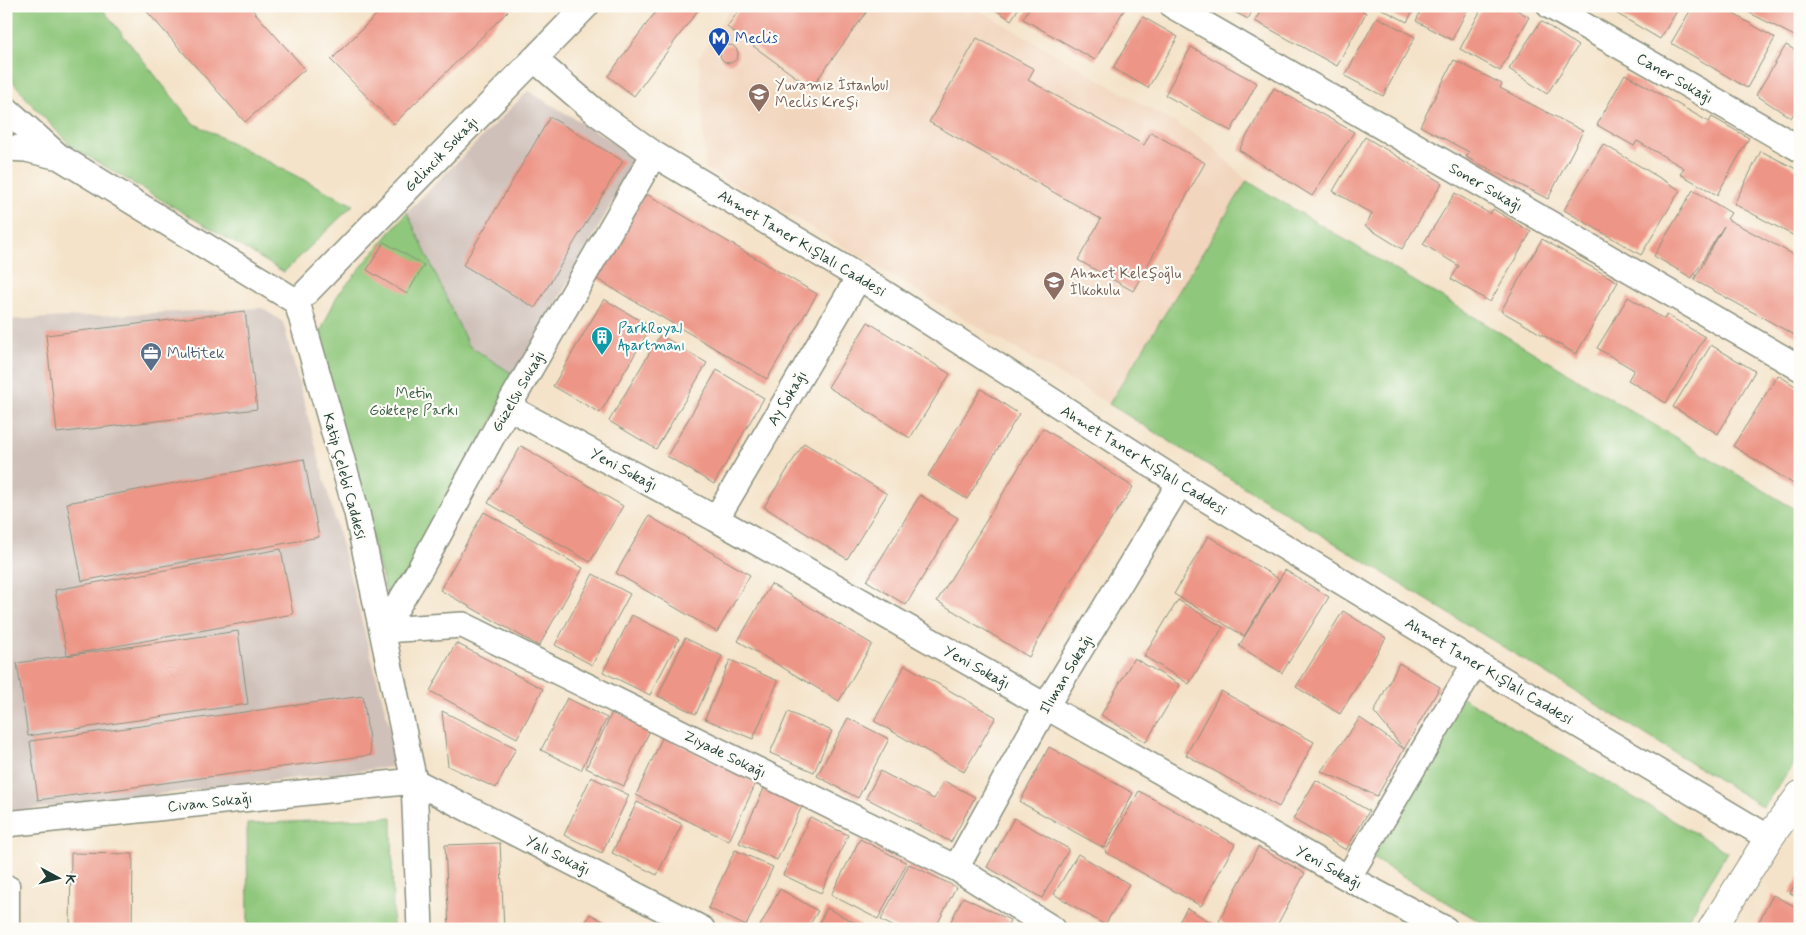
<svg xmlns="http://www.w3.org/2000/svg" width="1806" height="935" font-family="Mynerve,sans-serif">
<style>
.built{fill:#f2d5bd}
.industrial{fill:#cfc1ba}
.green{fill:#8fc77b;stroke:#578258}
.building{fill:#ed9586}
.lines{fill:none;stroke-linecap:round;stroke-linejoin:round}
.lane-casing{stroke:#8a907e;stroke-width:15}
.street-casing{stroke:#8a907e;stroke-width:28}
.secondary-casing{stroke:#8a907e;stroke-width:30}
.lane{stroke:#fff;stroke-width:12}
.street{stroke:#fff;stroke-width:25}
.secondary{stroke:#fff;stroke-width:28}
.labels{text-anchor:middle;stroke-width:4.5;stroke-linejoin:round;paint-order:stroke}
.transit-label{font-size:15px;fill:#164399;stroke:#fdfcf7;text-anchor:start}
.street-label{font-size:15px;fill:#1f3d34;stroke:#fdfcf7}
.education-label{font-size:15px;fill:#785e54;stroke:#fdfcf7;text-anchor:start}
.culture-label{font-size:15px;fill:#0d838f;stroke:#fdfcf7;text-anchor:start}
.service-label{font-size:15px;fill:#4e5e75;stroke:#fdfcf7;text-anchor:start}
.park-label{font-size:15px;fill:#3b6046;stroke:#fdfcf7}
</style>
<rect width="100%" height="100%" fill="#fdfcf7"/>
<filter id="ink" filterUnits="userSpaceOnUse"><feTurbulence type="fractalNoise" baseFrequency=".02" numOctaves="2"/><feDisplacementMap in="SourceGraphic" scale="10" xChannelSelector="R" yChannelSelector="G"/><feConvolveMatrix kernelMatrix="1 2 1 2 8 2 1 2 1" color-interpolation-filters="sRGB"/></filter>
<filter id="wash" filterUnits="userSpaceOnUse"><feTurbulence type="fractalNoise" baseFrequency=".0096" numOctaves="4" result="noise"/><feDisplacementMap in="SourceGraphic" scale="20" xChannelSelector="R" yChannelSelector="G"/><feGaussianBlur stdDeviation="1.12" result="paint"/><feColorMatrix in="noise" values="0 0 0 0 0 0 0 0 0 0 0 0 0 0 0 0 0 1.4 0 .05"/><feComposite in="paint" operator="in"/></filter>
<g filter="url(#wash)">
<rect width="100%" height="100%" fill="#f4e3c9"/>
<path class="built" d="M732 6H972L1208 142 1247 181 1109 404 761 198 706 169 699 57Z"/>
<path class="industrial" d="M528 91 638 156 516 376 468 345 407 212Z
M262 308 283 322 400 766 6 812V320Z"/>
<path class="green" d="M6 6H100L193 123 353 205 284 272 72 147 31 104 6 73Z
M1247 181 1800 512V755L1763 807 1109 404Z
M407 212 468 345 516 376 390 607 318 337 337 296Z
M1460 696 1727 852 1682 929H1492L1367 855Z
M392 817 393 929H248L247 824Z"/>
<g id="blocks">
<path class="building" d="M142 6H249L305 69 245 122Z
M385 6H513L394 124 331 60Z
M660 6H701L634 96 608 76Z
M742 6H871L811 88 727 27Z
M990 6H1020L1011 20Z
M1030 6H1122L1125 8 1095 60 1023 19Z
M1223 6H1255L1248 19Z
M1263 6H1354L1366 13 1337 66 1255 21Z
M1376 6H1416L1407 22Z
M1423 6H1469L1452 40 1416 21Z
M1483 6H1510L1529 17 1500 71 1460 49Z
M1604 6H1680L1660 39Z
M1693 6H1720L1775 38 1747 88 1671 43Z
M1749 6H1800V39L1746 11Z
M1143 17 1178 37 1148 88 1113 68Z
M1377 17 1415 37 1383 96 1345 76Z
M1541 21 1578 46 1547 94 1509 69Z
M977 38 1034 69 1028 80 1144 145 1151 132 1205 163 1133 291 1078 260 1101 219 929 122Z
M1786 45 1800 53V104L1791 118 1756 95Z
M720 54a9 9 0 1 1 18 0a9 9 0 1 1-18 0Z
M1191 47 1257 83 1231 131 1165 95Z
M1454 60 1502 84 1500 88 1583 131 1548 199 1466 157 1469 152 1420 126Z
M1625 74 1709 122 1712 117 1749 138 1717 195 1680 174 1684 168 1637 141 1634 146 1597 125Z
M1274 88 1354 132 1312 196 1239 150Z
M550 117 623 161 535 308 463 265Z
M1365 137 1442 183 1402 249 1365 226 1372 214 1333 191Z
M1603 144 1680 190 1641 255 1564 210Z
M1761 151 1800 171V239L1734 204Z
M1693 190 1731 213 1727 219 1800 258V338L1694 280 1724 226 1692 278 1654 256Z
M645 193 817 294 767 379 595 278Z
M1455 193 1490 214 1493 209 1531 232 1490 302 1451 279 1459 266 1423 244Z
M1542 239 1618 282 1576 354 1501 311Z
M384 242 424 265 407 294 367 270Z
M1628 297 1664 319 1667 315 1705 337 1666 403 1628 380 1634 370 1597 348Z
M604 299 651 327 600 413 553 386Z
M245 311 257 409 57 433 46 335Z
M868 322 950 374 910 438 828 387Z
M660 335 707 363 656 449 609 421Z
M1711 345 1755 371 1718 434 1673 407Z
M717 370 764 398 714 484 667 456Z
M1778 375 1800 389V488L1733 446Z
M981 389 1019 414 967 499 928 476Z
M1043 428 1133 487 1072 579 1029 657 937 601Z
M804 443 887 494 847 559 764 507Z
M521 446 623 506 590 562 488 503Z
M304 459 319 537 82 581 67 503Z
M920 495 958 518 906 605 867 581Z
M484 512 583 568 539 646 440 590Z
M649 516 750 575 717 632 616 573Z
M1208 536 1279 579 1244 636 1174 594Z
M281 549 293 614 67 655 55 590Z
M1285 570 1329 597 1282 673 1239 646Z
M593 574 630 594 592 665 555 645Z
M771 584 872 644 839 701 738 641Z
M1178 600 1223 627 1189 684 1144 656Z
M1343 611 1386 638 1340 714 1296 687Z
M632 615 679 639 650 695 603 672Z
M238 631 248 704 28 736 17 663Z
M685 638 722 656 696 714 658 696Z
M456 643 543 689 517 738 430 691Z
M1134 658 1180 685 1146 742 1101 715Z
M730 660 778 681 753 739 705 719Z
M1399 663 1440 687 1377 796 1321 771 1360 718 1404 749 1374 712Z
M905 665 996 717 964 772 874 721Z
M1221 691 1314 742 1279 807 1186 755Z
M363 696 371 755 38 800 30 741Z
M567 698 607 718 581 770 541 750Z
M613 710 651 728 624 786 586 768Z
M442 711 516 748 496 788 448 766Z
M788 712 832 731 814 772 770 753Z
M848 718 889 739 858 798 817 776Z
M663 736 756 783 729 841 636 795Z
M1049 747 1133 793 1104 848 1020 802Z
M880 771 934 799 944 781 975 797 951 842 866 798Z
M591 777 629 795 602 853 564 835Z
M1316 780 1369 811 1346 850 1293 819Z
M766 784 804 802 777 860 739 843Z
M1139 791 1235 844 1201 906 1105 852Z
M637 802 682 824 657 875 612 853Z
M810 817 848 835 821 893 783 875Z
M1014 818 1069 849 1042 898 987 867Z
M860 839 907 863 878 919 831 895Z
M500 843 504 929H449L445 845Z
M1258 847 1305 873 1275 929H1232L1219 921Z
M735 850 773 867 746 926 708 908Z
M71 853 133 854 132 929H70Z
M1078 854 1129 884 1105 925 1054 894Z
M909 864 956 887 935 929H898L881 920Z
M1800 875V898L1790 893Z
M780 889 818 911 807 929 759 928Z
M1773 895 1800 909V929H1755Z
M963 897 1010 920 1006 929H947Z
M827 908 867 929H816Z
M1187 908 1222 929H1175Z
M590 914 617 929H582Z
M662 917 684 929H655Z
M1020 924 1030 929H1017Z"/>
</g>
</g>
<g filter="url(#ink)">
<use href="#blocks" fill-opacity="0" stroke="#8a907e" stroke-width="1"/>
<g class="lines">
<g class="lane-casing">
<path id="lane" d="M6 880 13 884V929"/>
</g>
<g class="street-casing">
<path id="street" d="M1173 6 1800 368
M1550 6 1800 149
M534 59 597 113 654 154 859 277 1180 483 1475 663 1769 838
M6 109 58 156 297 302 357 513 414 781 420 929
M6 148 26 149 55 156
M297 302 586 6
M508 407 716 519 1348 878 1445 929
M716 519 859 277
M383 630 463 625 956 868 1053 929
M383 630 420 569 508 407 654 154
M6 824 414 781 702 929
M956 868 1046 706 1180 483
M1348 878 1475 663"/>
</g>
<g class="secondary-casing">
<path id="secondary" d="M1712 929 1769 838 1800 795"/>
</g>
<use href="#lane" class="lane"/>
<use href="#street" class="street"/>
<use href="#secondary" class="secondary"/>
</g>
</g>
<defs>
<g id="metro-pin" transform="scale(1.125)"><path d="M0 17L-7.5 6A9.5 9.5 0 1 1 7.5 6Z" fill="#1a4fb4" stroke="#fdfcf7"/><path d="M-5.5 5V-5H-3L0 0L3-5H5.5V5H3V-.5L0 4L-3-.5V5Z" fill="#fff"/></g>
<g id="school-pin" transform="scale(1.125)"><path d="M0 17L-7.5 6A9.5 9.5 0 1 1 7.5 6Z" fill="#8d6e63" stroke="#fdfcf7"/><path d="M0-5L7-2L0 1L-7-2ZM-4 1L0 2.5L4 1V4Q0 6-4 4Z" fill="#fff"/></g>
<g id="building-pin" transform="scale(1.125)"><path d="M0 17L-7.5 6A9.5 9.5 0 1 1 7.5 6Z" fill="#0f9aa8" stroke="#fdfcf7"/><path d="M-4-6H4V6H1V3H-1V6H-4ZM-2.5-4.3h1.7v1.8h-1.7ZM.8-4.3h1.7v1.8H.8ZM-2.5-1h1.7V.8h-1.7ZM.8-1h1.7V.8H.8Z" fill="#fff"/></g>
<g id="office-pin" transform="scale(1.125)"><path d="M0 17L-7.5 6A9.5 9.5 0 1 1 7.5 6Z" fill="#5c6f8a" stroke="#fdfcf7"/><path d="M-6-3h4V-5.5h4V-3h4V5H-6ZM-1-4.5V-3h2v-1.5ZM-6 0V1H6V0Z" fill="#fff"/></g>
</defs>
<g fill-rule="evenodd">
<use href="#metro-pin" x="719" y="38"/>
<use href="#school-pin" x="759" y="94"/>
<use href="#school-pin" x="1054" y="282"/>
<use href="#building-pin" x="602" y="337"/>
<use href="#office-pin" x="151" y="353"/>
</g>
<g class="labels">
<g class="transit-label">
<text x="735" y="43">Meclis</text>
</g>
<g class="street-label">
<text transform="translate(1675 78) rotate(30)" y="5">Caner Sokağı</text>
<text transform="translate(441 154) rotate(-46)" y="5">Gelincik Sokağı</text>
<text transform="translate(1486 187) rotate(30)" y="5">Soner Sokağı</text>
<text transform="translate(802 243) rotate(31)" y="5">Ahmet Taner Kışlalı Caddesi</text>
<text transform="translate(518 391) rotate(-60)" y="5">Güzelsu Sokağı</text>
<text transform="translate(787 398) rotate(-59)" y="5">Ay Sokağı</text>
<text transform="translate(1144 460) rotate(32)" y="5">Ahmet Taner Kışlalı Caddesi</text>
<text transform="translate(624 469) rotate(28)" y="5">Yeni Sokağı</text>
<text transform="translate(345 476) rotate(75)" y="5">Katip Çelebi Caddesi</text>
<text transform="translate(977 667) rotate(29)" y="5">Yeni Sokağı</text>
<text transform="translate(1489 671) rotate(31)" y="5">Ahmet Taner Kışlalı Caddesi</text>
<text transform="translate(1066 674) rotate(-59)" y="5">Ilıman Sokağı</text>
<text transform="translate(725 754) rotate(26)" y="5">Ziyade Sokağı</text>
<text transform="translate(210 802) rotate(-6)" y="5">Civan Sokağı</text>
<text transform="translate(558 855) rotate(27)" y="5">Yalı Sokağı</text>
<text transform="translate(1329 867) rotate(29)" y="5">Yeni Sokağı</text>
</g>
<g class="education-label">
<text x="775" y="90">Yuvamız İstanbul<tspan x="775" dy="17">Meclis Kreşi</tspan></text>
<text x="1070" y="278">Ahmet Keleşoğlu<tspan x="1070" dy="17">İlkokulu</tspan></text>
</g>
<g class="culture-label">
<text x="618" y="333">ParkRoyal<tspan x="618" dy="17">Apartmanı</tspan></text>
</g>
<g class="service-label">
<text x="167" y="358">Multitek</text>
</g>
<g class="park-label">
<text x="414" y="398">Metin<tspan x="414" dy="17">Göktepe Parkı</tspan></text>
</g>
</g>
<rect width="1806" height="935" fill="none" stroke="#fdfcf7" stroke-width="25"/>
<g transform="translate(58 878) rotate(97)" stroke="#fdfcf7" stroke-width="4" paint-order="stroke">
<path d="M0-4L9 19L0 12L-9 19Z" fill="#1f3d34"/>
<text y="-8" font-size="14" font-weight="bold" text-anchor="middle" fill="#1f3d34">K</text>
</g>
</svg>
